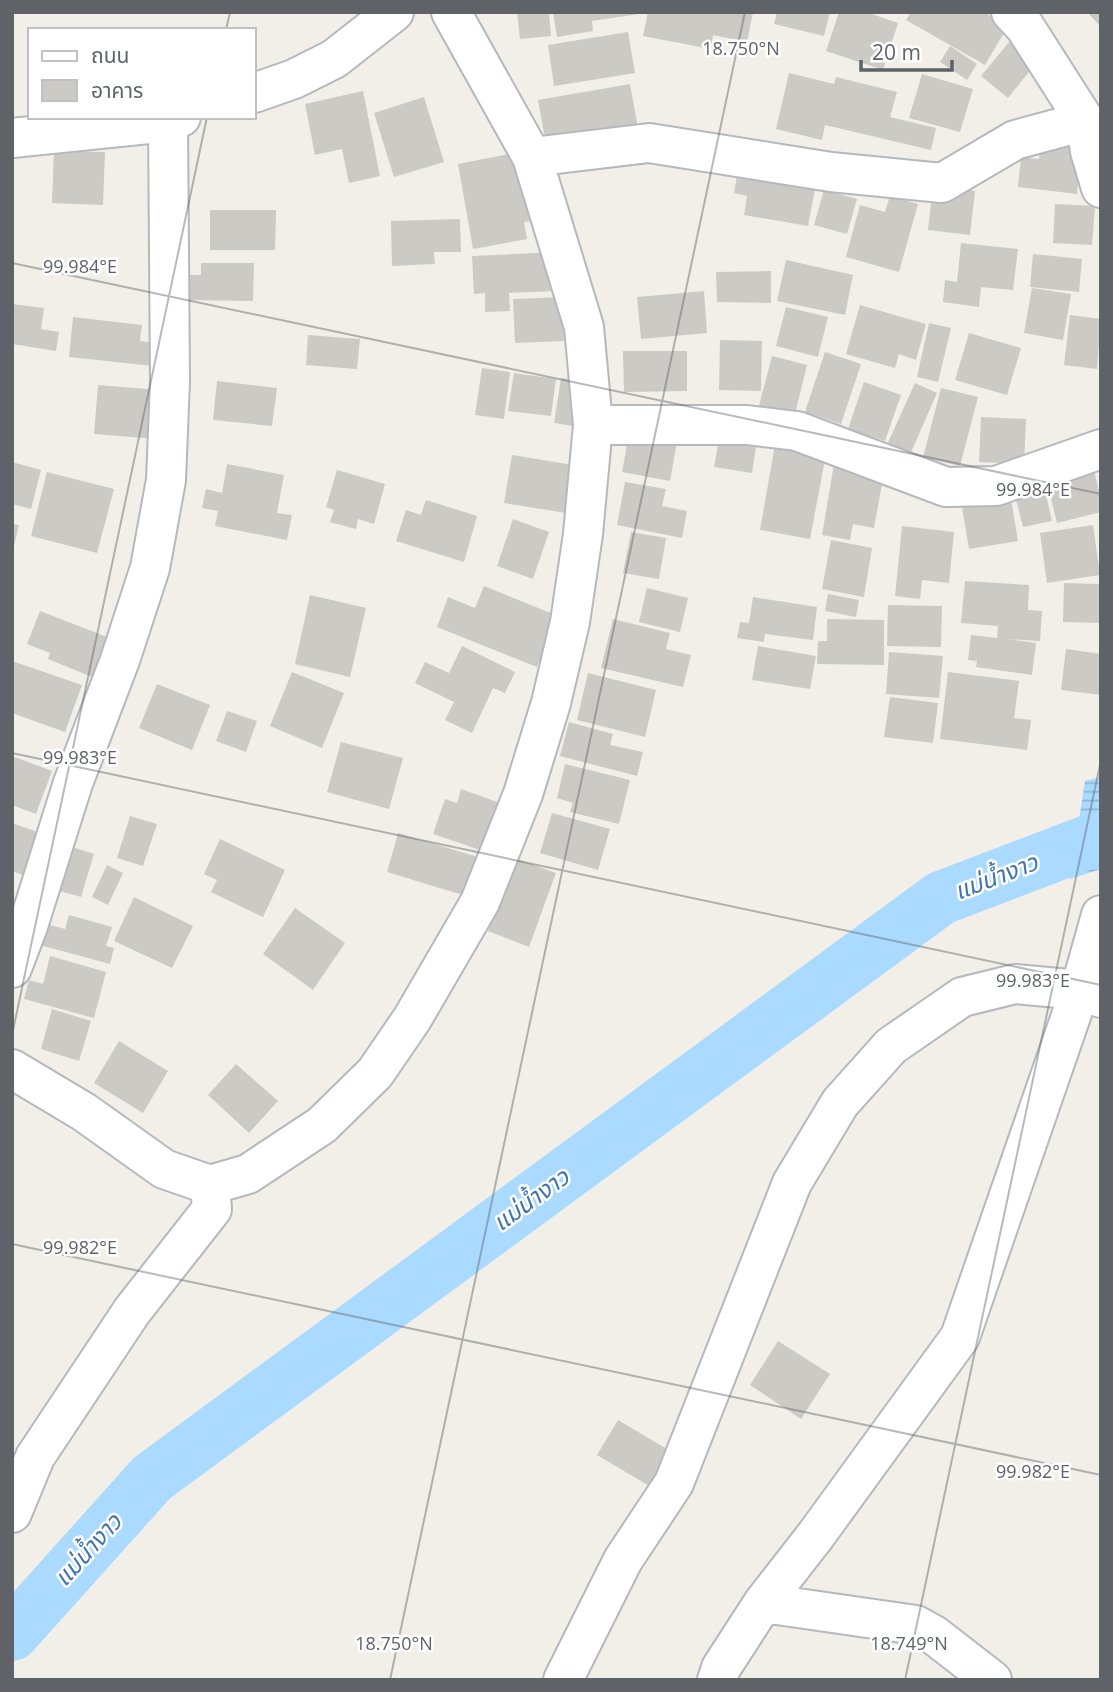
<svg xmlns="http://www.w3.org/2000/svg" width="1113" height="1692" font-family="'Open Sans','Noto Sans Thai',sans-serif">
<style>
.water{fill:url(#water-rules)}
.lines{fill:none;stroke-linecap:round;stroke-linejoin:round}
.river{stroke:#aadaff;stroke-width:54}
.building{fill:#cccac5}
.minor-casing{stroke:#b5b8bc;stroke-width:42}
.minor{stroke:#fff;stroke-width:38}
.ticks{fill:none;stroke:#5f6368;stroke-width:2;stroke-opacity:0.45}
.labels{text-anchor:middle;stroke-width:5;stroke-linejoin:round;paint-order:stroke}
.water-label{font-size:24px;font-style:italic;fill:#4174aa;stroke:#fff}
.ticks-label{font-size:18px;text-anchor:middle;fill:#5f6368;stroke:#fff;stroke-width:5;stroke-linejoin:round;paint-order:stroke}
</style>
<defs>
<pattern id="water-rules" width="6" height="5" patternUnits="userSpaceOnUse" patternTransform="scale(1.75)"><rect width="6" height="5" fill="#aadaff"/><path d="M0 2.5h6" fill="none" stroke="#8eb4d2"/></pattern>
</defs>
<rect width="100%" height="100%" fill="#f1efe8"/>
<path class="water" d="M1101 777V869L1070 879 1085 781Z"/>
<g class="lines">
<path class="river" d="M12 1634 152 1478 941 898 1101 837"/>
</g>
<path class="building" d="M517 12H549L551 36 520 39Z
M553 12H639V14L592 21 593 31 557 37Z
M648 12H753L747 42 713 35 711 49 643 36Z
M777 12H830L824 36 774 24Z
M839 12H866L898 23 883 70 826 51Z
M911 12H984L1008 26 985 65 906 20Z
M1087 12H1101V27Z
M628 32 635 73 554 86 548 45Z
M1009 42 1036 63 1008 98 981 76Z
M950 46 977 64 967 80 940 62Z
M789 73 834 84 836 77 897 92 890 117 936 128 931 150 825 125 822 140 776 129Z
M922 74 973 89 960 132 909 118Z
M630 84 638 128 546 144 538 100Z
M363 91 380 176 349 183 342 149 315 155 305 104Z
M424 97 444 162 394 177 374 113Z
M1041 144 1089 149 1079 174 1077 194 1018 187 1021 157 1039 159Z
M54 151 105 152 103 205 52 203Z
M524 151 537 220 524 222 527 239 473 249 458 164Z
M738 169 818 174 808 226 744 215 747 196 734 193Z
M933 186 975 191 970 235 928 230Z
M824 190 857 199 847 234 814 225Z
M890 196 918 204 899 272 846 257 860 205 885 212Z
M1055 204 1095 206 1092 245 1053 243Z
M210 210H276L275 250H210Z
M460 219 461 252H434L435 264 392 266 391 221Z
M961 243 1018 249 1013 290 981 287 979 307 943 302 945 280 957 282Z
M555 252 556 291 509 293 510 311 485 312V293L474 294 472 256Z
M1033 254 1082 259 1079 292 1030 287Z
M786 260 853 275 845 315 777 301Z
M201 263H254L253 301 183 300 184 275H201Z
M771 271V303L717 302 716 272Z
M1032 288 1071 294 1063 340 1024 333Z
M704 291 707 333 641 339 637 297Z
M563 297 564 341 515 343 513 299Z
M12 304 44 308 41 329 59 332 56 351 12 344Z
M860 305 926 324 916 360 899 354 895 368 846 354Z
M786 307 828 317 818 357 776 346Z
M1070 315 1101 319 1097 369 1064 365Z
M73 317 142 325 140 341 156 343 153 366 69 357Z
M929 323 951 328 938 382 917 377Z
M969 333 1021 348 1007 395 955 380Z
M308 335 360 339 357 369 306 365Z
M720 340 762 341 761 391 719 390Z
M623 351H687V391L624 392Z
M825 352 861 364 841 424 805 412Z
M772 356 807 365 795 414 759 406Z
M482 368 510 372 504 419 475 415Z
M514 373 556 379 551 416 508 411Z
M561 378 580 381 573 426 554 423Z
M217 381 277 388 272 426 213 420Z
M864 382 901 395 885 441 848 429Z
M915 383 937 393 909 457 886 447Z
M98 385 160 390 156 439 94 434Z
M941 388 978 397 960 466 923 457Z
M981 417 1026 419 1024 464 979 462Z
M629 434 677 442 670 481 622 472Z
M720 434 757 440 752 473 714 467Z
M775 445 826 454 810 539 760 530Z
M512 455 573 465 566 513 504 503Z
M12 462 41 470 31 509 12 504Z
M227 464 284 475 277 513 292 515 287 540 215 526 218 511 202 508 206 489 222 493Z
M834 464 884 473 874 528 853 524 850 540 822 535Z
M337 470 385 484 374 524 358 519 356 529 330 522 334 510 326 507Z
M1094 471 1101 498V512L1057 523 1047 483Z
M47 472 114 489 97 553 31 536Z
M1043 481 1052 521 1023 527 1013 488Z
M625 482 666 489 662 506 687 511 682 538 617 525Z
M1010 493 1018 541 969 549 961 501Z
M426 500 477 516 464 562 396 541 406 510 421 515Z
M513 519 549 532 533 579 497 566Z
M12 524 19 525 13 550H12Z
M1093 525 1100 575 1047 583 1040 533Z
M902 526 954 532 949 583 922 580 920 599 895 596Z
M631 532 666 538 659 579 623 573Z
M831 540 872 548 864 597 822 589Z
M965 581 1029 585 1028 610 1042 611 1040 641 1006 639 1036 643 1032 675 976 667 977 661 968 660 971 635 997 638 998 626 961 623Z
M1064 583 1101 584V623L1063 622Z
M484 586 558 616 537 667 437 627 448 597 475 608Z
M647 588 688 598 680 632 639 622Z
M828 594 859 600 856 617 825 611Z
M310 595 366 608 350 677 295 664Z
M753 597 817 607 813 640 765 634 764 642 737 638 740 622 749 623Z
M888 605 942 606 941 647 887 646Z
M40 611 107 637 92 677 48 659 50 653 27 644Z
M613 619 670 633 666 649 691 655 683 687 601 668Z
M827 619 884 620V665L817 664 818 641H827Z
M462 646 515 672 505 693 493 688 472 733 445 720 454 702 415 683 425 662 449 673Z
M758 646 816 656 810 689 752 680Z
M1066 649 1101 654V695L1061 690Z
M889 652 943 656 939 698 886 694Z
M12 661 82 685 65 732 12 713Z
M292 672 344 693 322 748 270 726Z
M948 672 1019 681 1014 718 1031 720 1027 750 940 739Z
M588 673 656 690 645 737 577 720Z
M157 684 210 705 192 750 139 728Z
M890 697 938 703 933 743 884 737Z
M227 711 257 721 246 752 216 741Z
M569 722 613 734 610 745 643 752 637 776 560 756Z
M341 742 403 758 389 809 327 792Z
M12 756 52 771 36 814 12 805Z
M565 764 630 780 619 824 570 812 573 803 557 798Z
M461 789 500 803 483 851 433 834 445 799 457 803Z
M552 813 610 829 598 870 540 853Z
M130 816 157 824 143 866 117 858Z
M12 823 43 834 28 877 12 871Z
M398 833 478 857 466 896 387 872Z
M220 839 285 870 263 917 211 892 217 880 204 874Z
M69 846 94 854 81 897 56 890Z
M515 858 556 873 529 947 488 931Z
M107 865 123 873 108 905 92 897Z
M134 897 193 926 172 968 114 941Z
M295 908 345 943 313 990 263 954Z
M69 915 112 927 106 946 114 948 110 964 40 945 43 934 47 935 50 925 65 929Z
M50 956 106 972 94 1018 24 999 29 980 43 984Z
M52 1009 91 1021 79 1061 41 1049Z
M119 1041 168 1071 143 1113 94 1083Z
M236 1064 278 1101 249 1133 208 1095Z
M778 1341 830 1374 801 1419 750 1385Z
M618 1420 677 1455 656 1490 597 1455Z"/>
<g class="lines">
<g class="minor-casing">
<path id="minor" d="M1011 12 1025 27 1085 121 1090 151 1101 188
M254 93 294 79 334 59 394 12
M12 138 168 122 181 117
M532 157 649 143 831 172 942 183 1015 140 1085 121
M593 425H747L797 431 946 487 996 486 1101 449
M12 968 28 926 73 783 120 660 150 568 166 480 170 381 168 122
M12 1069 84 1112 164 1169 210 1185 248 1174 322 1125 375 1073 412 1019 480 902 523 794 551 703 570 622 583 534 593 425 584 327 532 157 451 12
M12 1513 35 1457 132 1311 212 1209 210 1185
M763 1603 916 1625 934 1635 992 1680
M563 1680 623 1560 674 1483 792 1183 840 1103 891 1046 962 997 1015 984 1080 990 1101 998
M717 1680 721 1668 763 1603 816 1535 960 1337 1080 990 1101 915"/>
</g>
<use href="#minor" class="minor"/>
</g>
<path class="ticks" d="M226 30 230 12M12 263 1101 494M12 753 1101 985M12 1035 207 117M12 1244 1101 1475M390 1680 745 12M905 1680 1101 760"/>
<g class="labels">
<g class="water-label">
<text transform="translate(996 877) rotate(-21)" y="8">แม่น้ำงาว</text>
<text transform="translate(531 1200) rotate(-36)" y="8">แม่น้ำงาว</text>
<text transform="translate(88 1550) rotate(-48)" y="8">แม่น้ำงาว</text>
</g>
</g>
<g class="ticks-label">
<text x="741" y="55">18.750°N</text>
<text x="80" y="273">99.984°E</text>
<text x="1033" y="496">99.984°E</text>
<text x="80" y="764">99.983°E</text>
<text x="1033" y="987">99.983°E</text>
<text x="80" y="1254">99.982°E</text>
<text x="1033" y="1478">99.982°E</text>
<text x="394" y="1650">18.750°N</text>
<text x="909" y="1650">18.749°N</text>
</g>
<rect width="1113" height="1692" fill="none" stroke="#5f6368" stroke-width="28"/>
<rect x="28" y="28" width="228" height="91" fill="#ffffff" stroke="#bfc1c3" stroke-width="2"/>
<rect x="42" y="51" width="35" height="10" fill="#ffffff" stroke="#bfc1c3" stroke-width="2"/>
<text x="91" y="63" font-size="21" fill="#5f6368">ถนน</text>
<rect x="42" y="80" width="35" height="21" fill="#cccac5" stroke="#bfc1c3" stroke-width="2"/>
<text x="91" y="98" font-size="21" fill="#5f6368">อาคาร</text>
<path d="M861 60v10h91v-10" fill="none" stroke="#5f6368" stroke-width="3.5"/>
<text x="872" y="60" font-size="21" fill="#5f6368" stroke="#ffffff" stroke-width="5" paint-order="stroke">20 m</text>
</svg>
